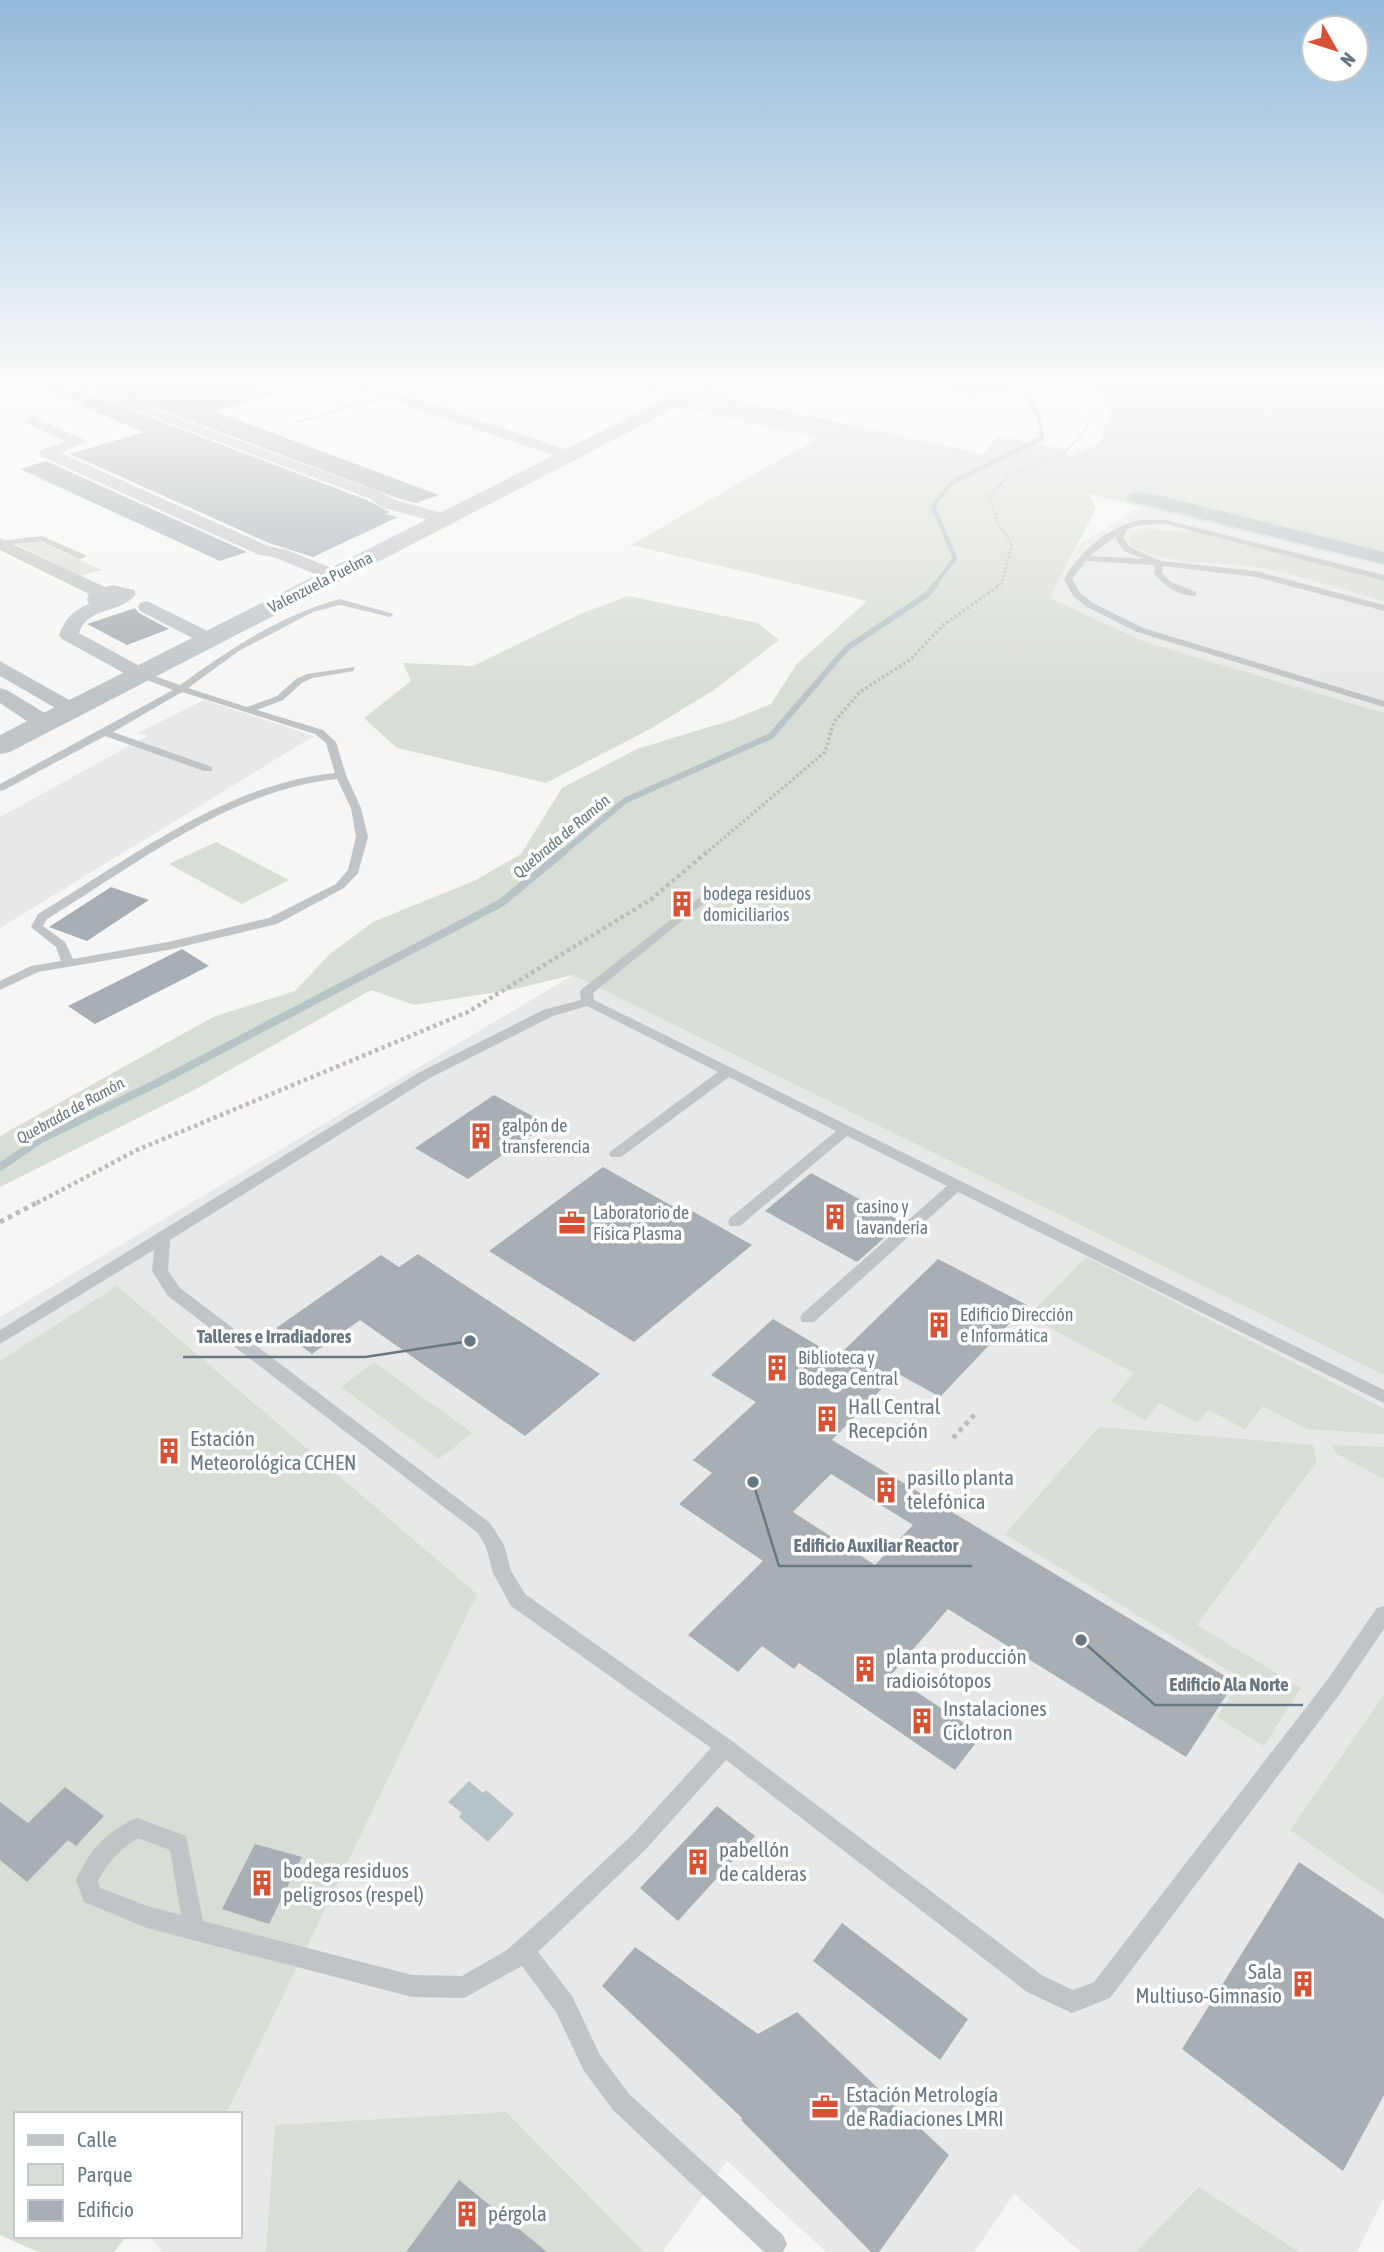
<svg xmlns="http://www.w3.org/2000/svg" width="1384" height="2252" font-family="'Asap Condensed',sans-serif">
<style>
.built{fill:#e7e8e7}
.green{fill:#d8ddd5}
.water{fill:#b7c3c6}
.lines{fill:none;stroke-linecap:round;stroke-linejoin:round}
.stream-far2{stroke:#b7c3c6;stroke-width:4.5}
.stream-far1{stroke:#b7c3c6;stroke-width:6}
.stream{stroke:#b7c3c6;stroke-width:8}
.building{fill:#a8afb4;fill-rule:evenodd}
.path-far3{stroke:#babdbf;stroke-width:2.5;stroke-dasharray:2 2;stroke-linecap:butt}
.path-far2{stroke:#babdbf;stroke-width:3.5;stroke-dasharray:2.5 2.5;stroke-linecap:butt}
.path-far1{stroke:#babdbf;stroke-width:4.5;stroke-dasharray:3.5 3.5;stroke-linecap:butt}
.path{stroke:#babdbf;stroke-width:5;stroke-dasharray:4.5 4.5;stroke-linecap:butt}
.service{fill:#c0c4c7;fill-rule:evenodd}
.minor{fill:#c0c4c7;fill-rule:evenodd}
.tertiary{fill:#c0c4c7;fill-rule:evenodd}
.labels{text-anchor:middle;stroke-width:7;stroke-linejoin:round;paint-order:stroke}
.far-street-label{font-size:16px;fill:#687883;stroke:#fff}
.far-water-label{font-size:16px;font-style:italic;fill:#63797f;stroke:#fff}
.poi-label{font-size:18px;fill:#687883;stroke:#fff;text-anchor:start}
.near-poi-label{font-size:21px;fill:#687883;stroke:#fff;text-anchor:start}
.leader{fill:none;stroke:#687883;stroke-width:2.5}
.callout-dot{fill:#687883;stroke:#fff;stroke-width:2.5}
.callout-label{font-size:19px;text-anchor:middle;font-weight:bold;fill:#687883;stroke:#fff;stroke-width:7;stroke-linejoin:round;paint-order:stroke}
</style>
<rect width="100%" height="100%" fill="#f7f6f4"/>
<path class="built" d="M1142 507 1384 566V713L1145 642 1050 598 1079 544Z
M204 700 314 736 0 928V817L147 736 138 733Z
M573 975 1384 1375V2198L1357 2252H1081L1014 2194 974 2252H826L727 2161 663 2252H162L149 2236H240V2114H41L0 2066V1317Z"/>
<path class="green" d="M908 381H1011L1008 397 971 394Z
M1084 381H1384V566L1089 494 1096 508 1050 598 1145 642 1384 713V1375L573 975 510 990 414 1005 371 990 196 1089 0 1187V1136L213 1017 295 991 330 954 373 922 476 880 521 854 562 788 637 749 732 720 771 704 796 665 867 601 631 545 818 438 675 407 703 393 983 454 997 436 1064 449 1069 457 1100 443 1111 410Z
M1141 529 1197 532 1384 580V601C1344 590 1304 576 1263 568 1219 559 1172 568 1131 545L1129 535Z
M37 540 101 570 81 576 14 543Z
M628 596 758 623 779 640 714 690 650 729 546 783 397 748 364 718 411 681 403 663 473 666 580 614Z
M216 842 289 880 242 904 169 864Z
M1086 1257 1384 1409V1434L1307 1429 1263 1406 1245 1429 1209 1410 1197 1423 1160 1403 1145 1420 1111 1401 1134 1373 1028 1316Z
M117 1286 477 1594 226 2114H16V2236H127L114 2252H38L0 2235V1361Z
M374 1362 472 1433 439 1459 341 1387Z
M1099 1427 1313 1445 1317 1461 1197 1625 1301 1688 1264 1746 1217 1717 1242 1679 1005 1534Z
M1332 1445 1384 1447V1479L1337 1454Z
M1384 1695V1895L1290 1830Z
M506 2112 644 2252H266L275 2125Z
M1199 2187 1299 2252H1136Z"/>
<path class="water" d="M1134 492 1153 494 1384 552V564L1129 501 1125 497Z
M469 1781 483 1793 486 1790 514 1814 488 1842 459 1817 462 1813 448 1802Z"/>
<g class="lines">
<path class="stream-far2" d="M934 586 955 558 933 506 951 483 1042 438 1039 418 1023 385 1025 381"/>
<path class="stream-far1" d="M561 854 626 800 771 736 847 648 928 594 935 585"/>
<path class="stream" d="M0 1167 41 1139 157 1083 501 903 563 852"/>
</g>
<path class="building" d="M44 381H55L367 500 390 512 385 514 398 517 313 557 269 543 70 454 144 432 78 405 86 403 58 394 66 393 43 386Z
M84 381H244L280 393 214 411 439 495 416 503 397 498Z
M46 461 247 552 220 561 20 469Z
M135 608 139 613 169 629 127 645 87 624Z
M111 887 149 900 87 941 49 927Z
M182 949 209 966 95 1024 68 1006Z
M494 1095 547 1124 468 1179 415 1148Z
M603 1167 688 1215 692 1211 752 1245 634 1342 489 1251Z
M811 1173 902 1222 857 1262 765 1211Z
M418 1254 457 1280 600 1374 525 1436 360 1320 312 1354 276 1328 381 1255 399 1267Z
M938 1259 1027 1305 940 1397 897 1373 832 1440 1235 1682 1186 1757 948 1609 891 1675 982 1735 955 1770 799 1663 794 1669 762 1646 738 1672 688 1635 763 1561 679 1504 712 1473 693 1460 756 1402 711 1375 773 1319 837 1357ZM831 1474 913 1525 875 1565 793 1512Z
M65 1787 104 1816 76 1846 68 1840 27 1882 0 1860V1802L28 1823Z
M717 1806 755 1836 678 1921 640 1888Z
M255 1844 302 1857 269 1924 222 1909Z
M1299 1862 1384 1919V2095L1343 2171 1182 2049Z
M842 1923 968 2019 940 2060 813 1961Z
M635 1947 758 2034 797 2012 949 2155 879 2252H871L741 2120 742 2118 602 1986Z
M459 2180 547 2252H406Z"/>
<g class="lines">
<path class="path-far3" d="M997 586 1002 583 1012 544 998 524 989 496 1010 475 1062 454 1080 438 1093 416 1065 381"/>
<path class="path-far2" d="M705 854 825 752 834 722 860 692 911 659 942 626 1000 585"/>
<path class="path-far1" d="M37 1203 137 1150 468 1012 650 900 707 852"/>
<path class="path" d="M0 1222 40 1201
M953 1438 976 1413"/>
<path class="service" d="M408 381H417L379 392 376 390Z
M739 381H746L718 397 850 426 846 428 687 393 690 391 710 395Z
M392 393 394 396 298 423 292 422Z
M1140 520H1166L1384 575V581L1166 524 1140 525 1127 529 1123 538 1130 547 1161 561 1256 571 1384 605V611L1256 577 1163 566 1162 573 1171 582 1196 592V596C1179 596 1164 586 1154 573L1155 565 1086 561 1072 579 1080 593 1093 603 1143 628 1384 701V707L1137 632 1087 607 1073 596 1064 579C1081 551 1107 527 1140 520ZM1117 535 1115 538 1124 551 1144 559 1090 556Z
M42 536 85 555 86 557 79 559 41 541 0 545V541Z
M340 599 394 614 390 617 340 605 313 612 239 651 188 688 247 707 277 696 296 679 307 674 354 667V671L312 678 302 683 283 700 257 710 323 730 336 742 346 775 361 808 368 837 358 873 344 888 277 924 168 950 38 972 0 990V981L31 966 61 961 56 947 31 927 38 914C130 859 225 784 335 773L326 743 315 734 182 692 113 732 212 767V771H204L105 736 4 790 0 791V784L173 690 137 676V672H143L180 685C229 650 280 615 340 599ZM337 779 351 808 356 837 348 870 336 884 269 918 168 942 73 959 65 942 43 926 47 919C137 864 230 790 337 779Z
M705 893 709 895V899L593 993 594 1000 1384 1390V1403L958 1192 814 1322H802L800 1318 802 1314 947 1186 847 1136 740 1226H730L728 1222 730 1218 836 1131 729 1077 621 1157H611L609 1154 611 1151 718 1072 587 1006 553 1016 430 1078 170 1240 168 1271 180 1288 490 1523 504 1545 511 1571 525 1594 732 1741 1043 1976 1073 1990 1094 1982 1325 1683 1377 1608 1384 1606V1629L1339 1695 1110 1998 1072 2013 1027 1992 726 1760 646 1849 538 1952 572 1996 600 2055 629 2094 783 2235 787 2244 783 2252H764L613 2110 584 2071 556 2012 522 1966 464 1998 412 1997 147 1928 84 1902 76 1880C89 1851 107 1830 137 1818L186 1836 203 1921 412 1975 462 1976 507 1950 553 1909 632 1835 711 1748 511 1606 493 1573 486 1547 478 1533 168 1296 152 1271 154 1250 0 1344V1330L420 1072 543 1010 581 1000 580 992 582 989ZM138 1838 170 1850 181 1915 147 1906 100 1888 98 1881C108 1862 120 1849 138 1838Z"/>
<path class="minor" d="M17 381H34L28 385H18Z
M58 381H77L380 492 396 500 449 515 452 519 443 524 384 508 368 498Z
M343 381H363L573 452 575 455 567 460 561 458 345 384Z
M624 381H646L691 392 693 395 686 399 626 384Z
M31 416 87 441 61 453 268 546 287 550 339 571 342 575 333 580 327 579 276 558 257 554 41 456 39 453 41 450 66 441 26 423 24 420Z
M0 538 105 587 113 585 134 590 136 594C121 614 88 606 79 633L147 670 150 674 147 678H133L62 639 59 635C65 619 73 610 89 604L87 600 89 594 0 550Z
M147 601 216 635 219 639 209 645 202 643 140 611 138 607 140 603Z
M0 661 78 705 81 709 78 713H64L0 676Z
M0 688 7 690 53 718 56 723 53 728H37L0 703Z"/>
<path class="tertiary" d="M701 381H723L720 385 10 752 0 754V735Z"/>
</g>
<linearGradient id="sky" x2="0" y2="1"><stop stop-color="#94bada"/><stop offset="0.55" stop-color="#fbfbfa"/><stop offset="1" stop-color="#fbfbfa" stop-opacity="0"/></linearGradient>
<rect width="1384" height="696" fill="url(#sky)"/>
<defs>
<g id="building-bare" transform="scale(2.1)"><path d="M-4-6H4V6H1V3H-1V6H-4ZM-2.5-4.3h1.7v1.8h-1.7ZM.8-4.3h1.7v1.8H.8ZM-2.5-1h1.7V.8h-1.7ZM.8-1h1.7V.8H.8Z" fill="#d75234" stroke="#fff" stroke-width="2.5" paint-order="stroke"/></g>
<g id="office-bare" transform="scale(2.1)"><path d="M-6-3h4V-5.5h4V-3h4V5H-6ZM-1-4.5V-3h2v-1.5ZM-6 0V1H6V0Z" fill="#d75234" stroke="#fff" stroke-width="2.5" paint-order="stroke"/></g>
</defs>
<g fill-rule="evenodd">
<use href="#building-bare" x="682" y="904"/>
<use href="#building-bare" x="481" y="1136"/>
<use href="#building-bare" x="835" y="1217"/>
<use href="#office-bare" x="572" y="1223"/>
<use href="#building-bare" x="939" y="1325"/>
<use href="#building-bare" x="777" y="1368"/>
<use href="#building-bare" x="827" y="1419"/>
<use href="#building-bare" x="169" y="1451"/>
<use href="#building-bare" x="886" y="1490"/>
<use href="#building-bare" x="865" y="1669"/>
<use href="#building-bare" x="922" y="1721"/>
<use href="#building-bare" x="698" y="1862"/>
<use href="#building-bare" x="262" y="1883"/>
<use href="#building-bare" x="1303" y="1984"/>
<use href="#office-bare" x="825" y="2107"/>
<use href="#building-bare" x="467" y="2214"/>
</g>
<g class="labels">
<g class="far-street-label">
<text transform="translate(320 582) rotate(-27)" y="6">Valenzuela Puelma</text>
</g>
<g class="far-water-label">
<text transform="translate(561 836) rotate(-40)" y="6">Quebrada de Ramón</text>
<text transform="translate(70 1110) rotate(-29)" y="6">Quebrada de Ramón</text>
</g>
<g class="poi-label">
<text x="703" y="900">bodega residuos<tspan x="703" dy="21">domiciliarios</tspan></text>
<text x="502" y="1132">galpón de<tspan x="502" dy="21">transferencia</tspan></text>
<text x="856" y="1213">casino y<tspan x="856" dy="21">lavandería</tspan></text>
<text x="593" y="1219">Laboratorio de<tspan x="593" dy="21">Física Plasma</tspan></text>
<text x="960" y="1321">Edificio Dirección<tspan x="960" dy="21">e Informática</tspan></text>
<text x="798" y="1364">Biblioteca y<tspan x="798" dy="21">Bodega Central</tspan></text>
</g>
<g class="near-poi-label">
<text x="848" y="1414">Hall Central<tspan x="848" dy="24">Recepción</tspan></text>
<text x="190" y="1446">Estación<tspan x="190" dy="24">Meteorológica CCHEN</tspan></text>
<text x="907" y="1485">pasillo planta<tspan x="907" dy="24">telefónica</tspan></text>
<text x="886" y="1664">planta producción<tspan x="886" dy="24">radioisótopos</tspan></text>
<text x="943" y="1716">Instalaciones<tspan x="943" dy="24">Ciclotron</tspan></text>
<text x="719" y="1857">pabellón<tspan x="719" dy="24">de calderas</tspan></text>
<text x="283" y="1878">bodega residuos<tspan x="283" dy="24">peligrosos (respel)</tspan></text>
<text x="1282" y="1979" text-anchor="end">Sala<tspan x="1282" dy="24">Multiuso-Gimnasio</tspan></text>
<text x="846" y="2102">Estación Metrología<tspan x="846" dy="24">de Radiaciones LMRI</tspan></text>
<text x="488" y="2221">pérgola</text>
</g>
</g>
<path class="leader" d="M470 1341L365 1357H183M753 1482L779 1566H972M1081 1640L1155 1705H1303"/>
<g class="callout-dot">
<circle cx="470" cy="1341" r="7"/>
<circle cx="753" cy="1482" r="7"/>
<circle cx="1081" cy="1640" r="7"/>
</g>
<g class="callout-label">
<text x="274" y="1343">Talleres e Irradiadores</text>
<text x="876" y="1552">Edificio Auxiliar Reactor</text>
<text x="1229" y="1691">Edificio Ala Norte</text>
</g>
<rect x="14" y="2112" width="228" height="126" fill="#ffffff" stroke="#c3c9cd" stroke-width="2"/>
<rect x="28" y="2135" width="35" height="10" fill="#c0c4c7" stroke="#c3c9cd" stroke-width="2"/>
<text x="77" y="2147" font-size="21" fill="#687883">Calle</text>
<rect x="28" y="2164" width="35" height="21" fill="#d8ddd5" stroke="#c3c9cd" stroke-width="2"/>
<text x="77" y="2182" font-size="21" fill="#687883">Parque</text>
<rect x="28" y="2200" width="35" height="21" fill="#a8afb4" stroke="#c3c9cd" stroke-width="2"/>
<text x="77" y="2217" font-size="21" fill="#687883">Edificio</text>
<g transform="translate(1335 49) rotate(129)"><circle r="33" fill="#ffffff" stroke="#c3c9cd" stroke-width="2"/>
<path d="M0-5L12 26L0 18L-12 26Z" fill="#d75234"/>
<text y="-10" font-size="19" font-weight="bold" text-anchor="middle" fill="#687883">N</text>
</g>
</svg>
